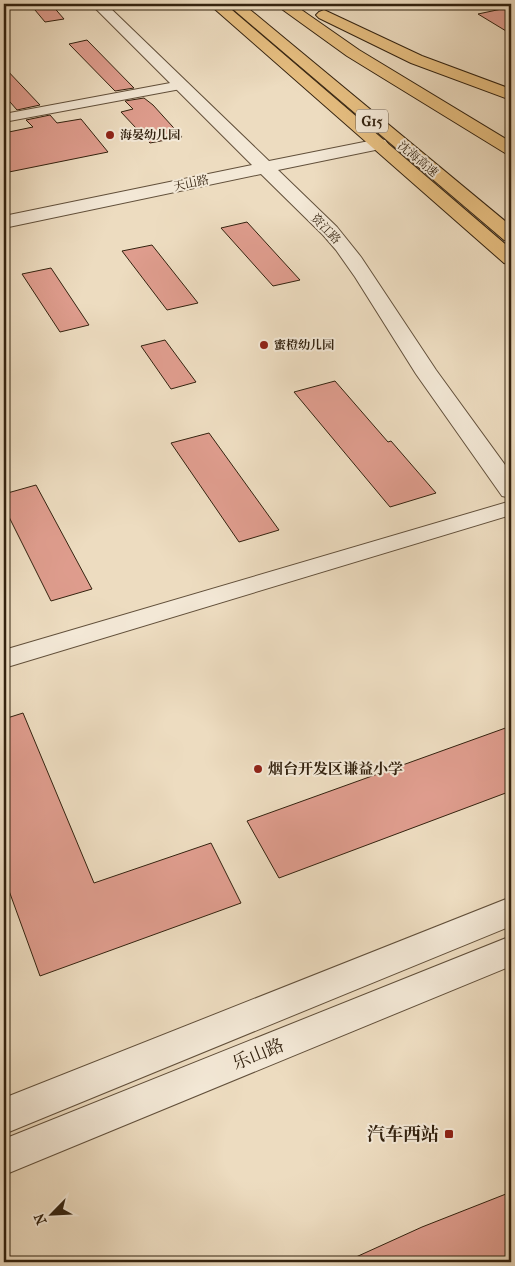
<svg xmlns="http://www.w3.org/2000/svg" width="515" height="1266" font-family="'IM FELL French Canon','Noto Serif SC',serif">
<style>
.building{fill:#df9d8e;stroke:#33220f}
.lines{fill:none;stroke-linecap:round;stroke-linejoin:round}
.minor-casing{stroke:#62503b;stroke-width:2}
.tertiary-casing{stroke:#62503b;stroke-width:2}
.trunk-casing{stroke:#33220f;stroke-width:2}
.motorway-casing{stroke:#33220f;stroke-width:2}
.minor{fill:#f3e8d6;fill-rule:evenodd}
.tertiary{fill:#f3e8d6;fill-rule:evenodd}
.trunk{fill:#e6be80;fill-rule:evenodd}
.motorway{fill:#e6be80;fill-rule:evenodd}
.poi-dot{fill:#8f2418;stroke:#f3e8d6;stroke-width:2}
.labels{text-anchor:middle;stroke-width:4;stroke-linejoin:round;paint-order:stroke}
.far-poi-label{font-size:12px;font-weight:bold;fill:#33220f;stroke:#f3e8d6;text-anchor:start}
.far-street-label{font-size:12px;fill:#33220f;stroke:#f3e8d6}
.shield{fill:#f3e8d6;stroke:#6d5d4b;stroke-width:1}
.shield-label{font-size:14px;font-weight:bold;fill:#33220f}
.poi-label{font-size:15px;font-weight:bold;fill:#33220f;stroke:#f3e8d6;text-anchor:start}
.near-street-label{font-size:18px;fill:#33220f;stroke:#f3e8d6}
.near-poi-label{font-size:18px;font-weight:bold;fill:#33220f;stroke:#f3e8d6;text-anchor:end}
</style>
<rect width="100%" height="100%" fill="#eddcc0"/>
<filter id="stains"><feTurbulence type="fractalNoise" baseFrequency=".004" numOctaves="4"/><feColorMatrix values="0 0 0 0 .2 0 0 0 0 .09 0 0 0 0 .02 0 0 0 .5 -.17"/></filter>
<radialGradient id="worn" r=".72"><stop offset=".6" stop-color="#630" stop-opacity="0"/><stop offset="1" stop-color="#630" stop-opacity=".3"/></radialGradient>
<path class="building" d="M30 4H51L64 19 45 22Z
M511 7V34L478 14Z
M87 40 134 88 115 91 69 44Z
M4 67 40 105 17 110 4 95Z
M144 98 153 105 182 137 150 143 121 112 133 109 125 101Z
M50 115 57 123 81 119 108 152 4 173V133L33 127 26 120Z
M247 222 300 280 273 286 221 228Z
M152 245 198 303 167 310 122 251Z
M51 268 89 325 60 332 22 274Z
M165 340 196 382 171 389 141 346Z
M335 381 388 442 391 441 436 493 390 507 294 392Z
M209 433 279 530 239 542 171 443Z
M36 485 92 589 51 601 4 507V494Z
M23 713 94 883 211 843 241 903 40 976 4 877V719Z
M511 726V791L279 878 247 821Z
M511 1192V1262H345L422 1227Z"/>
<g class="lines">
<g class="minor-casing">
<path id="minor" d="M181 81 186 82 188 85 186 88 4 122V114Z
M511 501V515L4 668V650Z"/>
</g>
<g class="tertiary-casing">
<path id="tertiary" d="M91 4H106L269 161 379 139 385 140 388 144 385 148 278 170 337 227 361 257 436 370 511 473V498L502 496 416 374 355 277 336 250 323 235 261 174 4 228V216L252 165Z
M511 897V926L4 1134V1098Z
M511 936V966L4 1175V1139Z"/>
</g>
<g class="trunk-casing">
<path id="trunk" d="M209 4H225L511 249V265L504 263Z
M277 4H293L359 50 511 142V154L505 153 347 56 279 7Z
M324 10 422 56 511 89V100L411 63 319 18 316 15 319 12Z"/>
</g>
<g class="motorway-casing">
<path id="motorway" d="M227 4H243L511 226V242L504 240Z"/>
</g>
<use href="#minor" class="minor"/>
<use href="#tertiary" class="tertiary"/>
<use href="#trunk" class="trunk"/>
<use href="#motorway" class="motorway"/>
</g>
<g class="poi-dot">
<circle cx="110" cy="135" r="5"/>
<circle cx="264" cy="345" r="5"/>
<circle cx="258" cy="769" r="5"/>
<rect x="444" y="1129" width="10" height="10" rx="2.5"/>
</g>
<g class="labels">
<g class="far-poi-label">
<text x="120" y="139">海晏幼儿园</text>
<text x="274" y="349">蜜橙幼儿园</text>
</g>
<g class="far-street-label">
<text transform="translate(418 159) rotate(40)" y="4">沈海高速</text>
<text transform="translate(191 183) rotate(-12)" y="4">天山路</text>
<text transform="translate(326 229) rotate(46)" y="4">资江路</text>
</g>
<rect class="shield" x="356" y="109.5" width="32" height="23" rx="4"/>
<g class="shield-label">
<text x="372" y="126">G15</text>
</g>
<g class="poi-label">
<text x="268" y="774">烟台开发区谦益小学</text>
</g>
<g class="near-street-label">
<text transform="translate(258 1054) rotate(-22)" y="6">乐山路</text>
</g>
<g class="near-poi-label">
<text x="439" y="1140">汽车西站</text>
</g>
</g>
<rect width="515" height="1266" fill="none" stroke="#eddcc0" stroke-width="20"/>
<rect x="5" y="5" width="505" height="1256" fill="none" stroke="#33220f" stroke-width="2.5"/>
<rect x="10" y="10" width="495" height="1246" fill="none" stroke="#33220f"/>
<g transform="translate(52 1214) rotate(246)" stroke="#f3e8d6" stroke-width="4" paint-order="stroke">
<path d="M0-4L9 19L0 12L-9 19Z" fill="#33220f"/>
<text y="-8" font-size="14" font-weight="bold" text-anchor="middle" fill="#33220f">N</text>
</g>
<rect width="100%" height="100%" filter="url(#stains)"/>
<rect width="100%" height="100%" fill="url(#worn)"/>
</svg>
